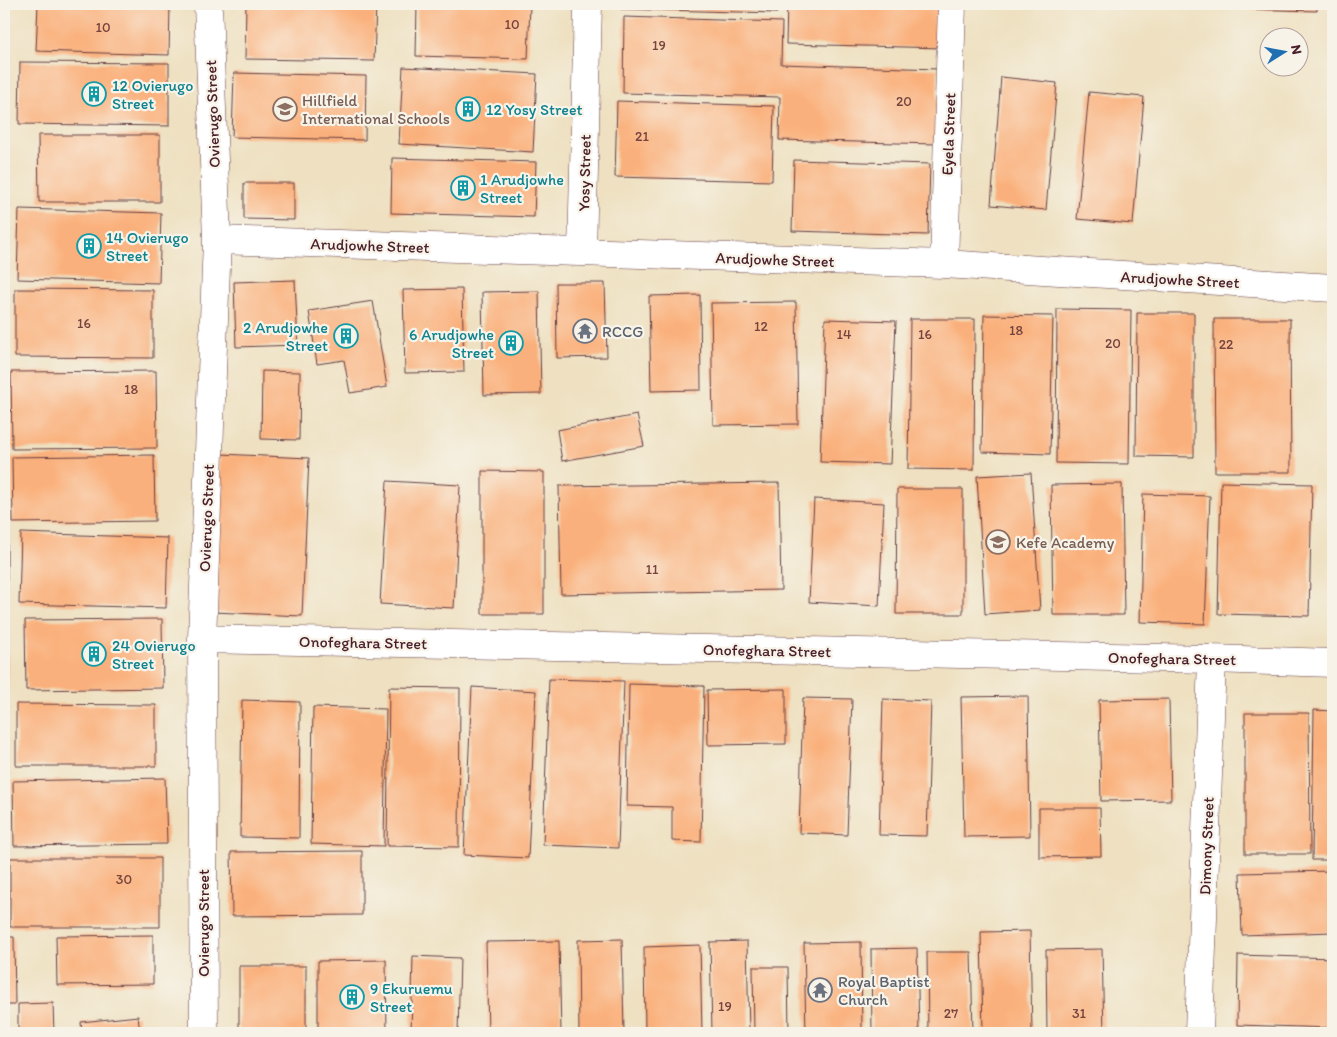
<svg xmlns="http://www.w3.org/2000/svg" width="1337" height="1037" font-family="Itim,sans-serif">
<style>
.building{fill:#fab07c}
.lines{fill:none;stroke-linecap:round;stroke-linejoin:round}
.minor-casing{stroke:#633c41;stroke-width:29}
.minor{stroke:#fff;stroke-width:28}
.labels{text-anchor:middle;stroke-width:4.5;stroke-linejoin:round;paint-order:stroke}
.number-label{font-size:14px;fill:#76433f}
.culture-label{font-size:16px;fill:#0d838f;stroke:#f7f3e8;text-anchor:start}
.education-label{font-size:16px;fill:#785e54;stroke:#f7f3e8;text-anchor:start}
.street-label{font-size:16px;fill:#4a1f2b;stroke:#f7f3e8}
.worship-label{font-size:16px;fill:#5b616d;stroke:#f7f3e8;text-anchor:start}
</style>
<rect width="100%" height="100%" fill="#f7f3e8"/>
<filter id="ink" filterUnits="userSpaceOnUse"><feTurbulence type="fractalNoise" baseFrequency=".02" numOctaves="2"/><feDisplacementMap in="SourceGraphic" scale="10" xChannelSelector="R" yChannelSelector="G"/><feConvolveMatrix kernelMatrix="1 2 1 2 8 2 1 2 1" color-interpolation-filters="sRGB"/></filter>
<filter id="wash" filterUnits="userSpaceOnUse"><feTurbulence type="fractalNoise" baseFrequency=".0096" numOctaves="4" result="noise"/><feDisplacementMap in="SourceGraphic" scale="20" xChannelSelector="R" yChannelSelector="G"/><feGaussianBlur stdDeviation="1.12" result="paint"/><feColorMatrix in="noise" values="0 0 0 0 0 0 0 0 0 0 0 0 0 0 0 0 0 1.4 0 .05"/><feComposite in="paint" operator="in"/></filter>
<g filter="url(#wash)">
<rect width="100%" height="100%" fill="#eee0c0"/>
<g id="blocks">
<path class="building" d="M38 4H170L169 55 36 51Z
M246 4H376L374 61 245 59Z
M417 4H530L528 59 416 56Z
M620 4H777V13L620 9Z
M787 4H944L943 48 786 44Z
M1163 4H1317V11L1163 7Z
M624 17 782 22 781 64 938 69 936 144 779 140 780 97 623 93Z
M20 62 169 63V126L19 124Z
M403 67 537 74 533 152 399 144Z
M234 73 366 76 365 140 232 137Z
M1001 77 1057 83 1046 210 991 205Z
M1089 92 1144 97 1133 224 1077 219Z
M617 101 774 106 772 181 615 177Z
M38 135H160V202H39Z
M392 158 536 162 534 217 391 213Z
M794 160 930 164 928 235 792 231Z
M244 183H294V220L244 219Z
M19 209 161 213 159 283 17 279Z
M295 280 298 345 236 347 234 282Z
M556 283H605L607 357 557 358Z
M15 289 153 290V358L15 357Z
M462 289 464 372 405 373 403 290Z
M539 291 541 394 484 395 482 292Z
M700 295 701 390 651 391 649 296Z
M373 301 387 387 350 393 344 360 317 364 309 311Z
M796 302 798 424 713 425 711 303Z
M1057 309 1131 310 1129 464 1056 463Z
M1137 313H1194V457L1136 456Z
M984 315 1053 316 1050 454 982 452Z
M825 319 896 321 890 464 820 462Z
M910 319H975L974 470 908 469Z
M1214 319H1290L1291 472H1215Z
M156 371 157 448 12 449 11 372Z
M262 371 300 372 299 440 261 439Z
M637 415 644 446 562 461 557 430Z
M220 454 309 458 302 616 213 612Z
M154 455 155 521 13 523 12 457Z
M482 471 544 472V614H482Z
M1031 473 1040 610 985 614 977 476Z
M387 481 460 485 454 608 380 604Z
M1221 482 1312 484 1309 616 1218 614Z
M779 483 781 590 561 594 559 486Z
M1122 484 1124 615H1053L1051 485Z
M897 489H963V614H896Z
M1143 494 1210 496 1205 624 1140 622Z
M814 499 884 503 879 606 809 602Z
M21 533 168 538 166 608 19 604Z
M4 537H7V606H4Z
M162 619 163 688 26 690 25 620Z
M4 620H7L8 690H4Z
M549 679 624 681 618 848 543 845Z
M629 684 704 686 701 842 672 841V807L627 806Z
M389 687 460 688 459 847 387 846Z
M472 687 536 691 528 858 464 855Z
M786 689V744L708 745 707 690Z
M1028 696 1030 836 964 837 961 697Z
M803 698 852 699 847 835 799 833Z
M883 699 931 701 927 836 879 835Z
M1169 699 1171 800 1101 801 1099 700Z
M242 700 300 702 299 838 240 837Z
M16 704 156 705V766H16Z
M313 707 386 709 384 846 311 844Z
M1314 710 1333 711V860H1312Z
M1245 713H1309L1310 854H1245Z
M165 778 167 844 14 846 13 781Z
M1039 808H1100L1101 856 1039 857Z
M362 851V915L232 916 231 852Z
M10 858H160V927H10Z
M1333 871V932L1242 935 1240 873Z
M1030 931 1032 1033H983L981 932Z
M153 935V984L57 985 56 936Z
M4 937H14L15 1005H4Z
M622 939 624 1033H579L578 940Z
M559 941 561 1033H488L486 942Z
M747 941 749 1033H712L710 942Z
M861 942 862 1033H806L804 943Z
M700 945 702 1033H645L644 947Z
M917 948 919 1033H872L871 949Z
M1102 949 1104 1033H1047L1046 950Z
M927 952H971L973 1033H928Z
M1238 955 1333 958V1028L1237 1025Z
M413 956 460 958 458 1033H411Z
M386 960 387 1033H318V961Z
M239 966H306V1033H239Z
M753 967H788L789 1033H754Z
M53 1003 54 1033H18V1004Z
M138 1016 140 1033H82L81 1022Z"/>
</g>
</g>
<g filter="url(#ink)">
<use href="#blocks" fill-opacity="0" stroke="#633c41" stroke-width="1"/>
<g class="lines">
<g class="minor-casing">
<path id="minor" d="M217 240 944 264 1333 288
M582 252 588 4
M944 264 952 4
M202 639 1212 659 1333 663
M204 1033 202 639 217 240 208 4
M1199 1033 1212 659"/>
</g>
<use href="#minor" class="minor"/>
</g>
</g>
<defs>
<g id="building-ring" transform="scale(1.25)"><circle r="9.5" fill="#f7f3e8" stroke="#0f9aa8" stroke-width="1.5"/><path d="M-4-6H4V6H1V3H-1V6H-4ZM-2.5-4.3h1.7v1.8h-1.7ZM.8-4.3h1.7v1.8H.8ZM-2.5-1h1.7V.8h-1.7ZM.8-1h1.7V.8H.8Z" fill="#0f9aa8"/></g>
<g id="school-ring" transform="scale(1.25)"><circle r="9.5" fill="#f7f3e8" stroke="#8d6e63" stroke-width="1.5"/><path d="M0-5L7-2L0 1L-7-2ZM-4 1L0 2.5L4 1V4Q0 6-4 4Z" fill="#8d6e63"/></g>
<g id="temple-ring" transform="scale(1.25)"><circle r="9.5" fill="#f7f3e8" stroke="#6b7280" stroke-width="1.5"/><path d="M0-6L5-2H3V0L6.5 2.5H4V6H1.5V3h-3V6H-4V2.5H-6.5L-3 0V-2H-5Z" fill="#6b7280"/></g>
</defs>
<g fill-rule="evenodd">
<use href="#building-ring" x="94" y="94"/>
<use href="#school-ring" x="285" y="109"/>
<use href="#building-ring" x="468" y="109"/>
<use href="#building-ring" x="463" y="188"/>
<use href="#building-ring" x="89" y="246"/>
<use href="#temple-ring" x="585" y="331"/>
<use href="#building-ring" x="346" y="336"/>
<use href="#building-ring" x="511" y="343"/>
<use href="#school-ring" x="998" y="542"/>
<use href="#building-ring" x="94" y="654"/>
<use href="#temple-ring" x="820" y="990"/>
<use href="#building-ring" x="352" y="997"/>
</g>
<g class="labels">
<g class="number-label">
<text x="512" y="29">10</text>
<text x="103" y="32">10</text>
<text x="659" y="50">19</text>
<text x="904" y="106">20</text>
<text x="642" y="141">21</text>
<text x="84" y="328">16</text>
<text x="761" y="331">12</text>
<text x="1016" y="335">18</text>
<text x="844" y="339">14</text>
<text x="925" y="339">16</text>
<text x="1113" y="348">20</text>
<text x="1226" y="349">22</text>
<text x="131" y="394">18</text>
<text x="652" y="574">11</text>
<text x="124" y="884">30</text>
<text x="725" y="1011">19</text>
<text x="951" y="1018">27</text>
<text x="1079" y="1018">31</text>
</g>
<g class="culture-label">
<text x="112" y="91">12 Ovierugo<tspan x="112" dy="18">Street</tspan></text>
<text x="486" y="115">12 Yosy Street</text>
<text x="480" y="185">1 Arudjowhe<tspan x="480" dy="18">Street</tspan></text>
<text x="106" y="243">14 Ovierugo<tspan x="106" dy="18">Street</tspan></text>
<text x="328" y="333" text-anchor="end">2 Arudjowhe<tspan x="328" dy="18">Street</tspan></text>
<text x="494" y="340" text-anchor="end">6 Arudjowhe<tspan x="494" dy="18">Street</tspan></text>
<text x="112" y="651">24 Ovierugo<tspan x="112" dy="18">Street</tspan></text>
<text x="370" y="994">9 Ekuruemu<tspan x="370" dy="18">Street</tspan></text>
</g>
<g class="education-label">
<text x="302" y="106">Hillfield<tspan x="302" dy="18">International Schools</tspan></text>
<text x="1016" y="548">Kefe Academy</text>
</g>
<g class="street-label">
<text transform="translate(212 114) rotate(-92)" y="6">Ovierugo Street</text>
<text transform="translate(948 134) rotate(-88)" y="6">Eyela Street</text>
<text transform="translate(584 173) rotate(-89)" y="6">Yosy Street</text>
<text transform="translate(370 245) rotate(2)" y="6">Arudjowhe Street</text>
<text transform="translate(775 259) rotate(2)" y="6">Arudjowhe Street</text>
<text transform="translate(1180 279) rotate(3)" y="6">Arudjowhe Street</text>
<text transform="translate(206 518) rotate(-88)" y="6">Ovierugo Street</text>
<text transform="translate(363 642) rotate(1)" y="6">Onofeghara Street</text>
<text transform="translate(767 650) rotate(1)" y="6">Onofeghara Street</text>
<text transform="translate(1172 658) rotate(1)" y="6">Onofeghara Street</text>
<text transform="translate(1206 846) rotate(-88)" y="6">Dimony Street</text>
<text transform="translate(203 923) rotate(-90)" y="6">Ovierugo Street</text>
</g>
<g class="worship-label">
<text x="602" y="337">RCCG</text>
<text x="838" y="987">Royal Baptist<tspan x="838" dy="18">Church</tspan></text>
</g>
</g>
<rect width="1337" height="1037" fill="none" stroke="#f7f3e8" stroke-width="20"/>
<g transform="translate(1284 52) rotate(79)"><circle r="24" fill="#f7f3e8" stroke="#b29e9c"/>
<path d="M0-4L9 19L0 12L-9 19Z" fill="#1f6fb2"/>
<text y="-8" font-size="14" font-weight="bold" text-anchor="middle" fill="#4a1f2b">N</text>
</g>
</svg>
